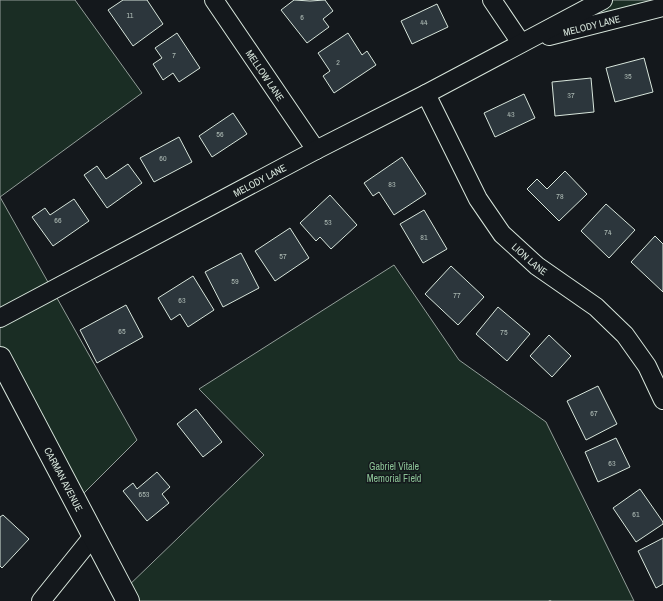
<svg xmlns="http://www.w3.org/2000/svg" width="663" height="601" font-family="'Archivo Narrow',sans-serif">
	<rect width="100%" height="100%" fill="#14181c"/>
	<path fill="#1a2d24" stroke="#939e99" d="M0 0H75L142 93 0 197Z
		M608 0H663L537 37Z
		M0 197 137 440 78 499 0 352Z
		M394 265 459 360 546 422 634 601H131L124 590 264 455 199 389Z"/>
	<path fill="#2c363c" stroke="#d8e6dc" d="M123 0H147L163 24 133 46 108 10Z
		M294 0 310 1 325 0 333 11 323 19 329 27 307 43 281 10Z
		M437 4 448 27 412 44 401 21Z
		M177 33 200 68 179 82 173 73 163 80 153 64 162 58 155 48Z
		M348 33 362 55 367 51 376 65 334 93 323 76 330 71 318 53Z
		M644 58 653 92 615 102 606 68Z
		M591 78 594 112 555 116 552 82Z
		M524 94 535 118 495 137 484 113Z
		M233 113 247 134 212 157 199 136Z
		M179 137 192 162 154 182 140 158Z
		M402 157 426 194 394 215 379 192 373 196 364 183Z
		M128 164 142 183 107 208 84 175 97 166 106 179Z
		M565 171 587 194 559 221 527 189 537 179 547 189Z
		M330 195 357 225 331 249 320 237 316 241 300 223Z
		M74 199 89 221 53 246 32 217 45 208 50 215Z
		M606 204 635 230 609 258 581 231Z
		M424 210 447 249 423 263 400 224Z
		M290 228 309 258 275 281 255 251Z
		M655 236 663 244V292L631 262Z
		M241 253 259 288 223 307 205 272Z
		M451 266 484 297 458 325 425 294Z
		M193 276 214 310 188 327 180 314 171 320 158 298Z
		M126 305 143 337 97 363 80 330Z
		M498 307 530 334 507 361 476 334Z
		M549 335 571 356 552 377 530 356Z
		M598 386 617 424 586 440 567 401Z
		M196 409 222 442 203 457 177 424Z
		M616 438 630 467 598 482 585 452Z
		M157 472 170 487 162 494 169 503 147 521 123 491 133 483 137 489Z
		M640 489 663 522V524L636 542 613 508Z
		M3 515 29 539 2 568 0 566V517Z
		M663 538V584L656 588 638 551Z"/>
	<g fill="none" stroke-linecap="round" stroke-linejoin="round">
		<defs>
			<g id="minor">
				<path id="s1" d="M214 0 316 150"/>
				<path d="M492 0 521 43"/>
				<path id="s2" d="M549 36 663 7"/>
				<path id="s3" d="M426 94 478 199 502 234 537 266 596 307 625 335 647 366 663 400"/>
				<path id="s4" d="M0 318 316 150 426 94 603 0"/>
				<path d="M41 601 94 535"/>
			</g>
			<g id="secondary">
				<path id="s5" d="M0 358 128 601"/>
			</g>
		</defs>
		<use href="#minor" stroke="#d8e6dc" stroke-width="20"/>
		<use href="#secondary" stroke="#d8e6dc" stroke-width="24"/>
		<path stroke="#9da8a2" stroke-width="2.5" stroke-dasharray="3 2" stroke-linecap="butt" d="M550 600V601"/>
		<use href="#minor" stroke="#14181c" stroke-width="18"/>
		<use href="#secondary" stroke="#14181c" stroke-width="22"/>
	</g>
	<g text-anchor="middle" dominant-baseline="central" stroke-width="3" stroke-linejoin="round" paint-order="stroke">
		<g font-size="8" fill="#adbab4">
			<text x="130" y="15">11</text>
			<text x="302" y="17">6</text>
			<text x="424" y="22">44</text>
			<text x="174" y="55">7</text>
			<text x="338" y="62">2</text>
			<text x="628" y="76">35</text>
			<text x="571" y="95">37</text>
			<text x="511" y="114">43</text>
			<text x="220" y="134">56</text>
			<text x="163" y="158">60</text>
			<text x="392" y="184">83</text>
			<text x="560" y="196">78</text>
			<text x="58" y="220">66</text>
			<text x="328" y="222">53</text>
			<text x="608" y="232">74</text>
			<text x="424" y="237">81</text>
			<text x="283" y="256">57</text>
			<text x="235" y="281">59</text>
			<text x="457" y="295">77</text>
			<text x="182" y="300">63</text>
			<text x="122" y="331">65</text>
			<text x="504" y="332">75</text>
			<text x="594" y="413">67</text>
			<text x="612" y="463">63</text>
			<text x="144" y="494">653</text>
			<text x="636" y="514">61</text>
		</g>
		<g font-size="10" fill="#d8e6dc" stroke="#14181c">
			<text stroke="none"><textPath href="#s2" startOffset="44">MELODY LANE</textPath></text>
			<text stroke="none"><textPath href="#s1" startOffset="91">MELLOW LANE</textPath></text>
			<text stroke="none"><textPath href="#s4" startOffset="294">MELODY LANE</textPath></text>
			<text stroke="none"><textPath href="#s3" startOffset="197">LION LANE</textPath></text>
			<text stroke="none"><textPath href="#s5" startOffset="137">CARMAN AVENUE</textPath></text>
		</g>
		<g font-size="10" fill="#8ac095" stroke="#14181c">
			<text x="394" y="466">Gabriel Vitale<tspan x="394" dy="12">Memorial Field</tspan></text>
		</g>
	</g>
</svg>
